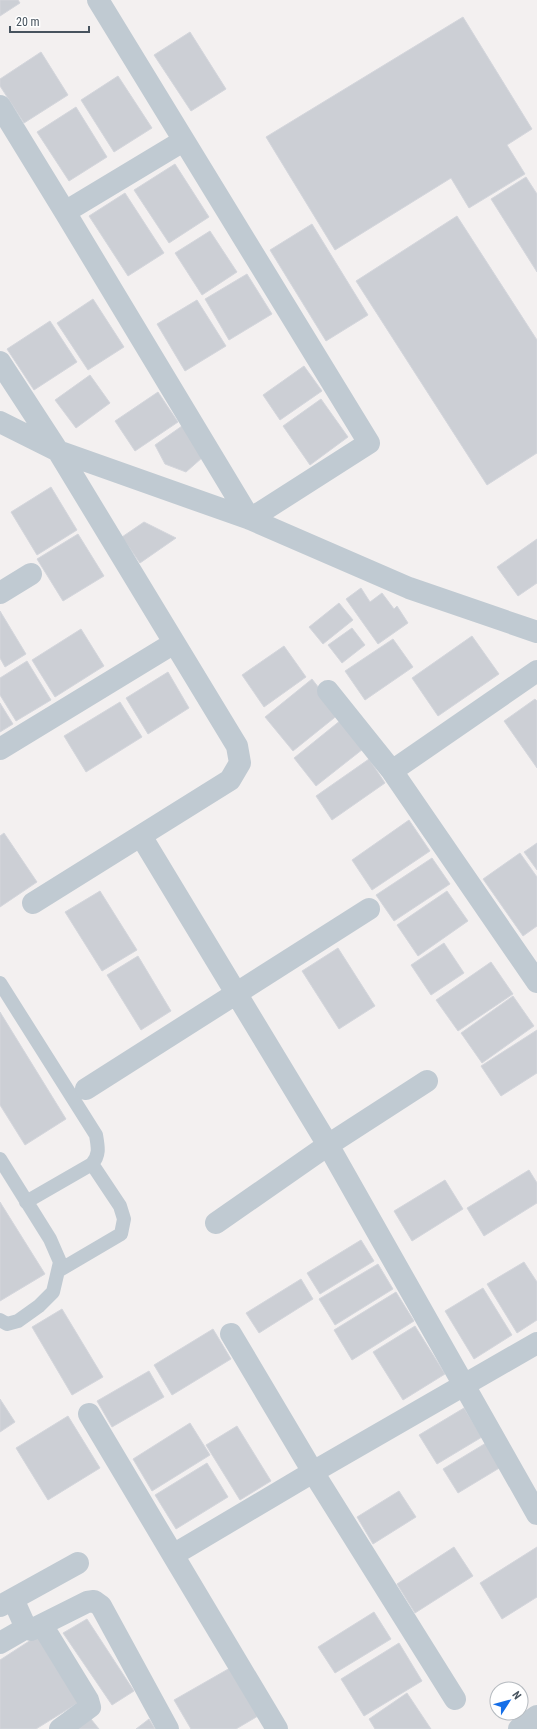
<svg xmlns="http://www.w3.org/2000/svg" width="537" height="1729" font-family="'Roboto Condensed',sans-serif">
	<rect width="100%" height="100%" fill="#f3f0f0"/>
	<path fill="#cccfd5" stroke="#d4d6dc" d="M0 0H18L20 3 0 16Z
		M463 17 532 129 507 145 525 174 469 208 451 178 335 250 266 137Z
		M190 32 226 89 191 111 154 55Z
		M41 52 68 95 24 123 0 86V79Z
		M118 76 152 128 114 152 81 100Z
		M76 107 107 157 69 181 37 132Z
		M175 164 209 217 169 243 134 190Z
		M526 177 537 194V272L491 199Z
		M125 193 164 253 128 276 89 216Z
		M457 216 537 340V453L487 485 356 281Z
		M312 224 368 315 326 341 270 250Z
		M210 231 237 272 202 295 175 253Z
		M247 274 272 314 229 340 205 299Z
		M93 299 124 347 88 370 57 323Z
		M197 300 226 346 185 371 157 324Z
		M50 321 77 362 34 390 7 349Z
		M304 366 322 391 280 420 263 395Z
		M90 375 110 403 76 428 55 400Z
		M158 392 178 422 135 451 115 421Z
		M321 399 348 437 310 465 283 426Z
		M182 426 203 457 186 472 165 464 155 445Z
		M51 487 77 530 37 555 11 512Z
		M144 522 176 538 140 563 122 537Z
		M78 534 104 576 63 601 37 559Z
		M537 539V583L518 596 497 567Z
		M361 588 370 602 382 593 394 609 397 606 408 623 378 644 346 599Z
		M339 603 353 620 323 644 309 627Z
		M0 611 26 654 5 667 0 658Z
		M352 628 365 645 342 663 328 645Z
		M81 629 104 666 55 697 32 660Z
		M472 636 499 674 438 716 412 678Z
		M393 639 413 667 365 700 345 671Z
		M284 646 306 677 264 707 242 675Z
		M27 661 51 700 16 721 0 695V678Z
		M168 672 189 708 148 734 126 698Z
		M312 679 339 714 293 751 265 717Z
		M535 699 537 701V768L504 721Z
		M120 702 142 737 86 772 64 736Z
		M0 703 13 724 0 732Z
		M341 720 363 749 316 786 294 758Z
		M369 759 385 783 332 820 316 796Z
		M409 820 430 851 372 890 352 860Z
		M4 833 37 882 0 907V836Z
		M537 843V870L524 852Z
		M520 853 537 877V926L523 936 483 879Z
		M432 858 450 884 394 921 376 895Z
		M100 891 137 950 102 971 65 912Z
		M447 891 468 921 418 956 397 925Z
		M444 943 464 973 431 995 411 965Z
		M338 948 375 1006 339 1029 302 971Z
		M138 956 171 1011 141 1030 107 975Z
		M491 962 513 994 458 1031 436 1000Z
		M513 996 534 1026 482 1063 461 1033Z
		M0 1012 66 1119 25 1145 0 1105Z
		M537 1030V1073L501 1096 481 1066Z
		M529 1170 537 1183V1203L484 1236 467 1208Z
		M445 1180 463 1209 412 1241 394 1211Z
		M0 1202 45 1274 0 1301Z
		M361 1240 374 1261 320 1294 307 1273Z
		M524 1262 537 1282V1320L517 1333 487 1284Z
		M378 1264 393 1289 335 1325 319 1299Z
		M301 1279 313 1299 259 1333 246 1313Z
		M483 1288 512 1335 474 1359 445 1311Z
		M396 1292 414 1321 352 1360 334 1330Z
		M62 1309 103 1377 72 1395 32 1327Z
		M415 1326 445 1374 403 1400 373 1352Z
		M213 1329 231 1359 172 1395 154 1365Z
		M149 1371 164 1397 112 1427 97 1401Z
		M0 1399 15 1422 0 1432Z
		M464 1408 482 1437 437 1464 419 1435Z
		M68 1416 100 1468 48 1500 16 1448Z
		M190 1423 210 1455 152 1491 133 1459Z
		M237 1426 271 1481 240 1500 206 1445Z
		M486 1443 501 1467 458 1493 443 1469Z
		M207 1463 228 1497 176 1529 155 1495Z
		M399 1491 416 1517 373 1544 357 1517Z
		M454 1547 473 1576 415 1613 397 1584Z
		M537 1547V1597L502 1619 480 1583Z
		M374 1612 391 1639 335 1673 318 1647Z
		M87 1619 134 1691 112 1705 63 1633Z
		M37 1636 81 1701 36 1729H0V1660Z
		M399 1643 422 1681 364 1716 341 1679Z
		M230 1668 258 1716 236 1729H191L174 1700Z
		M407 1693 431 1729H375L369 1719Z
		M91 1719 99 1729H76Z
		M149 1719 155 1729H136Z"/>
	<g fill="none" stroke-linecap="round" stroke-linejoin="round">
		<path stroke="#c0cad2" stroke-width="14" d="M0 983 96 1135C98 1147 100 1155 92 1164L26 1202
			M0 1159 50 1239 60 1262 53 1292 39 1306 18 1321 7 1324 0 1320
			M58 1271 121 1234 124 1219 120 1206 92 1164"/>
		<path stroke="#c0cad2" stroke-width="22" d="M0 106 65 212 250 519 369 443 98 0
			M65 212 183 141
			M0 362 58 451 237 746 240 763 230 780 33 903
			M0 422 58 451 250 519 409 588 537 632
			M0 593 31 574
			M328 691 392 771 537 982
			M0 749 174 643
			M392 771 537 671
			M141 836 328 1145 537 1514
			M86 1089 369 909
			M216 1223 328 1145 427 1081
			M231 1334 313 1472 455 1699
			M89 1414 173 1555 313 1472 537 1343
			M173 1555 277 1729
			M13 1599 26 1628 31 1630 87 1602 94 1601 101 1606 168 1729
			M0 1606 78 1563
			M42 1625 88 1700 90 1707 60 1729
			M0 1643 26 1628
			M519 1729 537 1716"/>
	</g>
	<g transform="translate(509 1701) rotate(54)"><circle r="19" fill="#ffffff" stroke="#b5babf"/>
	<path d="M0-3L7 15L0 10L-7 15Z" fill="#146ee8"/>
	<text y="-6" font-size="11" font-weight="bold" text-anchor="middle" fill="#47535e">N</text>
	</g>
	<path d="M10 26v6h79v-6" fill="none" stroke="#47535e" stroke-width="2"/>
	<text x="16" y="26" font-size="12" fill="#47535e" stroke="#ffffff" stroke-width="3" paint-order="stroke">20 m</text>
</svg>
